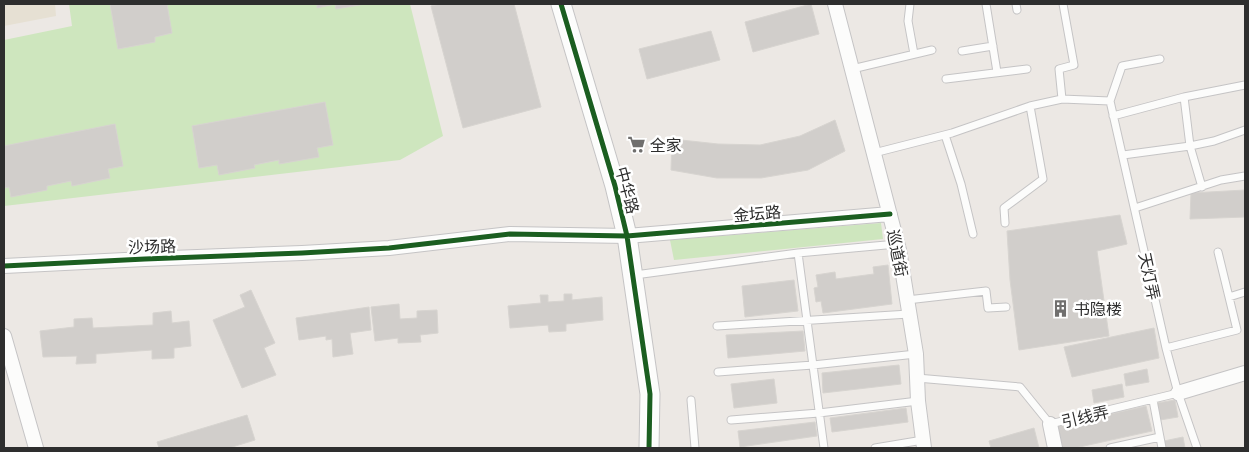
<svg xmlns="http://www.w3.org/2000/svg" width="1249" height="452" font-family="'Exo 2','Noto Sans SC',sans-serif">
	<rect width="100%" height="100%" fill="#ece8e4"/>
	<path fill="#e6e0d3" d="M4 4H55L56 16 4 26Z"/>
	<path fill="#cee6be" d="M69 4H410L443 136 400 160 4 206V40L72 26Z
		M881 223 883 239 674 260 670 240Z"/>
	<path fill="#d1cecb" stroke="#d7d4d0" d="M110 4H167L172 33 155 37V42L118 49Z
		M317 4H365L336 9 335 4 317 8Z
		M440 4H514L541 107 463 128 431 6Z
		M811 4 819 34 753 52 745 22Z
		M711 31 720 60 647 79 639 49Z
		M325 102 333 145 317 148 319 157 279 164V160L254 165 255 168 219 175 217 165 199 168 192 126Z
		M835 120 845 151 808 170 761 178H717L671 170 672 139 718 144 760 145 800 136Z
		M115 124 123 166 108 169 110 178 72 186 71 181 47 186V190L11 197 9 187 4 188V146Z
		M1245 190V217L1190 219 1191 193Z
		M1120 215 1127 244 1097 251 1109 336 1019 350 1010 280 1007 231Z
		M888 265 892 304 823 313 821 301 816 302 814 288 818 287 816 275 835 272 836 279 874 274 873 267Z
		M794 280 798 311 745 317 742 286Z
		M251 290 275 343 264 348 276 375 242 388 213 320 245 307 240 295Z
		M564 294H572V300L602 297 603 320 566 324V331L549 332 548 325 510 328 508 306 541 303 540 295H548V302L564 301Z
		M399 304 400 319 417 318V311L437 310 438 333 420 335 421 342 398 343V338L375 341 371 307Z
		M369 307 371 330 350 333 353 354 333 357 332 339 326 340V336L299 340 296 318Z
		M171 311 172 323 189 321 191 346 174 348V358L152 359V350L96 354V363L76 364 77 356 43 357 40 331 74 327V319L92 318 93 328 153 325V313Z
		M1154 328 1159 358 1072 377 1064 347Z
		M803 331 805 351 728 358 726 335Z
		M899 365 901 384 823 393 822 373Z
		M1147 369 1149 382 1126 386 1124 374Z
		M774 379 777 403 734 408 731 384Z
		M1122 384 1124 397 1094 403 1092 390Z
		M1175 400 1178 417 1160 420 1157 403Z
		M1146 406 1152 431 1075 448H1062L1058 426Z
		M906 408 908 422 832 432 830 418Z
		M247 415 255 440 229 448H159L157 442Z
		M815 422 817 436 740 447 738 431Z
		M1034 428 1039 448H991L989 441Z
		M1183 437 1185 448H1165L1164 441Z"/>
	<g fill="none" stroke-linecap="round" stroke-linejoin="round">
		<defs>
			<path id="lane" d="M910 4 908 21 914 54
				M986 4 997 72
				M1016 4 1017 10
				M962 51 993 46
				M1160 59 1122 66 1110 101 1166 348 1178 393 1197 448
				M852 69 932 50
				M946 79 1027 69
				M1184 97 1190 146 1202 187
				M1062 99 1059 69 1074 65 1063 4
				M1113 116 1184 97 1245 85
				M945 135 961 184 973 234
				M874 153 952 133 1030 106 1062 99 1110 101
				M1123 155 1190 146 1214 141 1245 130
				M1135 208 1221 180 1245 176
				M1005 223 1004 208 1043 179 1030 106
				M798 253 824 448
				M635 275 798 253 897 244
				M1229 297 1245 292
				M907 300 986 291 988 308 1006 307
				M717 326 909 314
				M1166 348 1237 330 1218 252
				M718 372 813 365 916 354
				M917 378 1020 387 1050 424 1178 393
				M691 400 695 448
				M1153 400 1162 448
				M731 420 819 413 918 401
				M875 448 923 440
				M1110 448 1160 437"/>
			<path id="street" d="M835 4 899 250 916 354 918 401 924 448
				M4 266 145 259 302 253 389 248 510 234 627 236 890 214
				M4 336 36 448
				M1178 393 1245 373
				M1050 424 1055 448"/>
			<path id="secondary" d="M561 4 615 186 627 236 650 394 649 448"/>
		</defs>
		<use href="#lane" stroke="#c5c4c5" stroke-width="9"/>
		<use href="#street" stroke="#c5c4c5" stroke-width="16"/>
		<use href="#secondary" stroke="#c5c4c5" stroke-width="21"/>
		<use href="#lane" stroke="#fcfcfb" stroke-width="7"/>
		<use href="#street" stroke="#fcfcfb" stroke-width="14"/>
		<use href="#secondary" stroke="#fcfcfb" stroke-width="19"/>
		<defs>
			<path id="cycleway" d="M561 4 615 186 627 236 650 394 649 448
				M4 266 145 259 302 253 389 248 510 234 627 236 890 214"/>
		</defs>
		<use href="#cycleway" stroke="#fff" stroke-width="8"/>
		<use href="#cycleway" stroke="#1b5e20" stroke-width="5"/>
	</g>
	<defs>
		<symbol id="supermarket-bare" viewBox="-9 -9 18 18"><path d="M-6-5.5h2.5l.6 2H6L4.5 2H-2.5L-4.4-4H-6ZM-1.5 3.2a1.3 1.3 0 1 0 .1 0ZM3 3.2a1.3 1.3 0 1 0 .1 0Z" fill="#706f6e" stroke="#fff" stroke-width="2.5" paint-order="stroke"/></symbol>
		<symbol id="building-bare" viewBox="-9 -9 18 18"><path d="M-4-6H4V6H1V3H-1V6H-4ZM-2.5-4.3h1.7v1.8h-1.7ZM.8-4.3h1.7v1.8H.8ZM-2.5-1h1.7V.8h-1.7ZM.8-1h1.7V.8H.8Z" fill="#706f6e" stroke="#fff" stroke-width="2.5" paint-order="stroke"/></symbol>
	</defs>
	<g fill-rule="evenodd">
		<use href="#supermarket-bare" x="624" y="132" width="25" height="25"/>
		<use href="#building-bare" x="1048" y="296" width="25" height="25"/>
	</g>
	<g text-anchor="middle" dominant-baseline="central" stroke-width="5" stroke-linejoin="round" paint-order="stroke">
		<g font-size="16" fill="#2e2e2e" stroke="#fff" text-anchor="start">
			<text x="650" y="144">全家</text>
			<text x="1074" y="308">书隐楼</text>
		</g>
		<g font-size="16" fill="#2e2e2e" stroke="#fff">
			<text transform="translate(628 190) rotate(75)">中华路</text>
			<text transform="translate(757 213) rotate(-5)">金坛路</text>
			<text transform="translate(152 246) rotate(-2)">沙场路</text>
			<text transform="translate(898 253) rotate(79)">巡道街</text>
			<text transform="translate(1150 276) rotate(78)">天灯弄</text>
			<text transform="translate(1085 416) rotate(-13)">引线弄</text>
		</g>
	</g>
	<rect width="1249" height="452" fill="none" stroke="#2e2e2e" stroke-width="10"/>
</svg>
